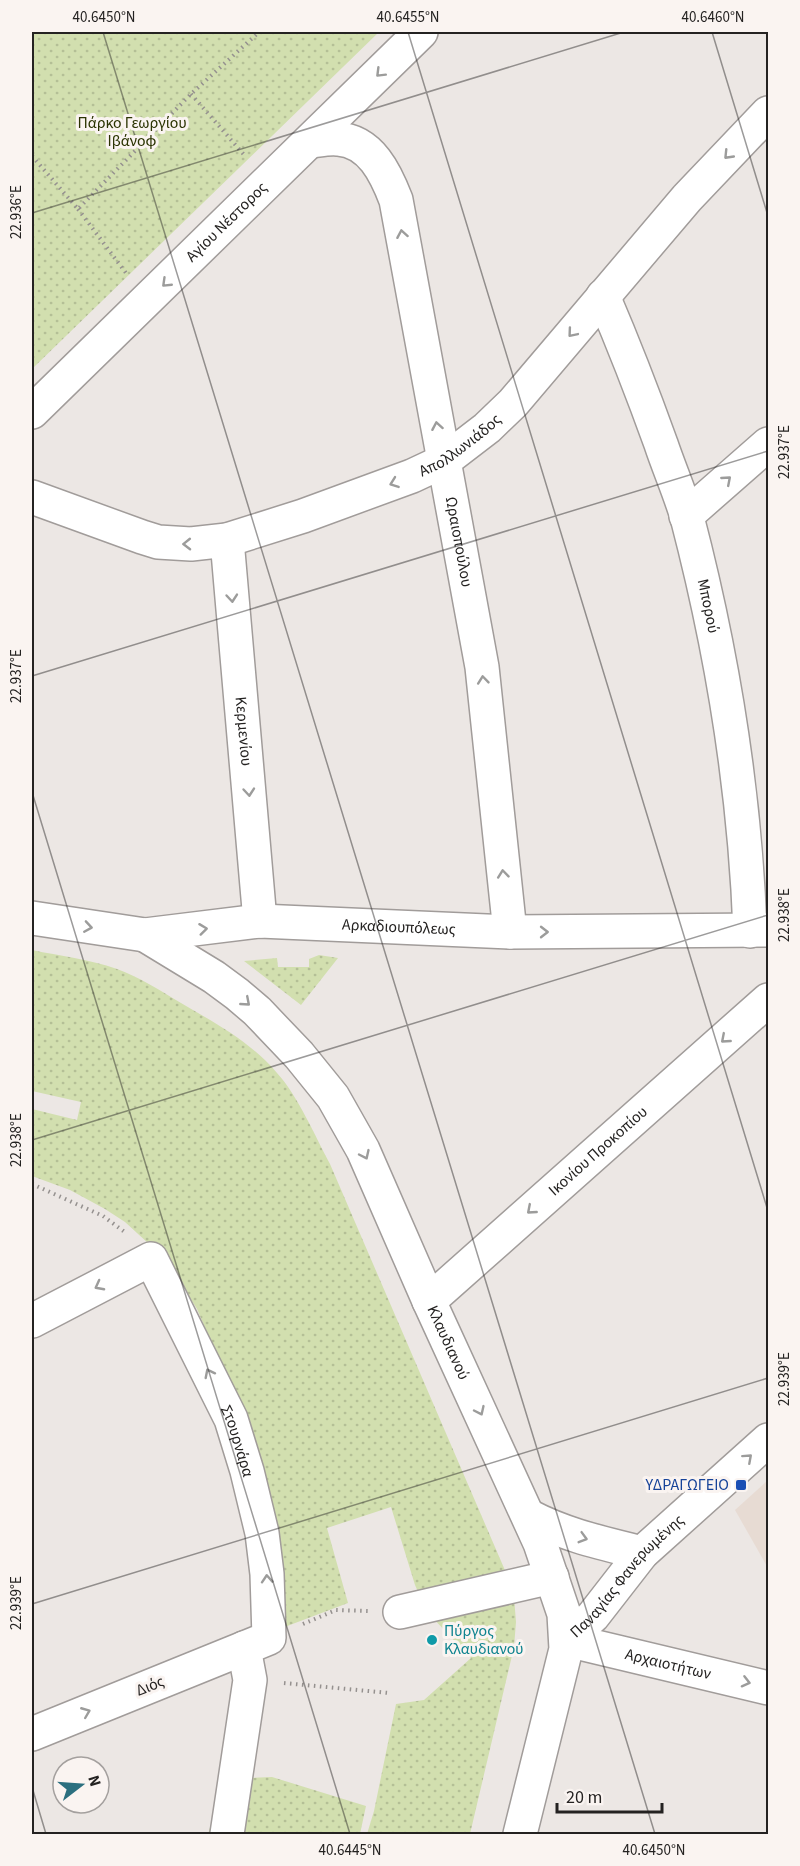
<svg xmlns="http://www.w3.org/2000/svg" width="800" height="1866" font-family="'Source Sans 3',sans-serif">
	<defs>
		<pattern id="park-dots" width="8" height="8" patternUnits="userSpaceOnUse" patternTransform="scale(1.5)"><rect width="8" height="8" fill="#d2dfaf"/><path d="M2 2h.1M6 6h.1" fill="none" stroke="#b4bf96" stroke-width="1.8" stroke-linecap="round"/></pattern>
	</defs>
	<rect width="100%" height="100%" fill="#ece7e4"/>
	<path fill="#e7dbd3" d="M768 1480V1568L735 1510Z"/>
	<path fill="url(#park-dots)" d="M32 32H379L32 369Z
		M32 950C60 956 89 959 117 969 139 977 161 991 181 1003 215 1023 251 1042 277 1073 298 1096 315 1136 330 1164L504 1568 514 1597 516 1622 514 1647 470 1834H367L374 1811 396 1704 424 1700 471 1658 427 1612 415 1585 391 1507 327 1528 348 1603 282 1628 250 1432 197 1309 180 1282 149 1244 125 1222 105 1209 70 1190 32 1176V1109L77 1120 81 1102 32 1091Z
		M319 955 338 958 301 1005 244 961 277 958 278 967H309V959Z
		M272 1777 366 1806 360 1834H208L225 1779Z"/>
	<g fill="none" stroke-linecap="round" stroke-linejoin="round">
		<defs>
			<g id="street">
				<path id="s1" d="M310 141C320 140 329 138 338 139 371 141 386 174 396 200L482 667 510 932"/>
				<path id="s2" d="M603 296C624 345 643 394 661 444 669 468 680 493 687 517 722 651 745 792 750 931"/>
				<path id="s3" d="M32 497 142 537 158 542 191 544 227 540 303 516 412 476 444 461 487 428 513 403 687 198 768 113"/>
				<path d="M686 516 768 444"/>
				<path id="s4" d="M227 540 260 921"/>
				<path id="s5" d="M429 1301 768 1000"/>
				<path id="s6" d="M32 1321 151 1259 231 1419 247 1471 262 1533 267 1574 269 1638 32 1734"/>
				<path d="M400 1612 552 1577"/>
				<path id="s7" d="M567 1640 768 1688"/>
				<path d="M227 1834 250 1680 244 1648"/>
			</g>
			<g id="secondary">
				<path id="s8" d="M32 412 421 32"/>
				<path id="s9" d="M32 918 145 935 260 921 510 932 768 930"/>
				<path id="s10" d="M145 935 214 977 237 994 257 1011 299 1055 333 1097 363 1150 429 1301 540 1543 564 1614 566 1649 520 1834"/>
				<path d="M529 1516C565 1535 602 1543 642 1553"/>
				<path id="s11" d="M567 1640 593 1616 642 1553 768 1440"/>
			</g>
		</defs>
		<use href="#street" stroke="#a19c9a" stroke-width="36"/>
		<use href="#secondary" stroke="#a19c9a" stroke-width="36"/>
		<path stroke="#95918f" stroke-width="4" stroke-dasharray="1.5 4.5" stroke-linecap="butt" d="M191 94 246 157
			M32 156 78 209 191 94 259 32
			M78 209 126 273
			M32 1184 103 1216 126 1233
			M303 1624 336 1610 368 1611
			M284 1683 389 1693"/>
		<use href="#street" stroke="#fff" stroke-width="33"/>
		<use href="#secondary" stroke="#fff" stroke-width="33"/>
	</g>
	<defs><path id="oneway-chevron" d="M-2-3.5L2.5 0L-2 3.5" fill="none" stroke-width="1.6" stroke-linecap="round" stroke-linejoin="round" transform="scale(1.5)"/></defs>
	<g stroke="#9c9c9b">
		<use href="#oneway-chevron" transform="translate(380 73) rotate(135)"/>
		<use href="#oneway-chevron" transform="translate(728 155) rotate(134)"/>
		<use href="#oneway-chevron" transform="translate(402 234) rotate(-100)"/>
		<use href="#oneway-chevron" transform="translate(166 283) rotate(136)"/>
		<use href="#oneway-chevron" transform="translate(572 333) rotate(130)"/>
		<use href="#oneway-chevron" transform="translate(437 426) rotate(-100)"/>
		<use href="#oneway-chevron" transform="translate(727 480) rotate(-41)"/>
		<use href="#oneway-chevron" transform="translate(394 483) rotate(160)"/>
		<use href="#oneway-chevron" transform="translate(187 544) rotate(179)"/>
		<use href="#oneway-chevron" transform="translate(232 598) rotate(85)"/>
		<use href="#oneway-chevron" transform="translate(483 680) rotate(-96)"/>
		<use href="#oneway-chevron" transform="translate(249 792) rotate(85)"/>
		<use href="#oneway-chevron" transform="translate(503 874) rotate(-96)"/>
		<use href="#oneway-chevron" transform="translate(88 927) rotate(9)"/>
		<use href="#oneway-chevron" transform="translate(203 929) rotate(-7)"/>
		<use href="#oneway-chevron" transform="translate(544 932)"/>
		<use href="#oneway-chevron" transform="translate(246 1002) rotate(41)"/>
		<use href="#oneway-chevron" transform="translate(725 1039) rotate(139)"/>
		<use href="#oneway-chevron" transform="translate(365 1155) rotate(65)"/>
		<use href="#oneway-chevron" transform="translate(531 1210) rotate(139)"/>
		<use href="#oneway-chevron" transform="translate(99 1286) rotate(152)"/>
		<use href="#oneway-chevron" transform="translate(209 1373) rotate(-117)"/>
		<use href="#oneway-chevron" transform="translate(480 1411) rotate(65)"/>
		<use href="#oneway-chevron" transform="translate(748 1458) rotate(-42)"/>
		<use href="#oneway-chevron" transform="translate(583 1538) rotate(16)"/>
		<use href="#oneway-chevron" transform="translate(267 1579) rotate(-94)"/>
		<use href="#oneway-chevron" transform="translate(746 1682) rotate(14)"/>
		<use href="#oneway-chevron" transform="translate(86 1712) rotate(-22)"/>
	</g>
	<path fill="none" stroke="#242221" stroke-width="1.5" stroke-opacity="0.45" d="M103 32 655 1834M408 32 768 1211M712 32 768 216M32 213 624 32M32 676 768 451M32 792 350 1834M32 1140 768 915M32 1604 768 1378M32 1787 46 1834"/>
	<rect fill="#1a4fb4" stroke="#faf4f1" stroke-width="2" x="735" y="1479" width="12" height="12" rx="3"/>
	<circle fill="#0f9aa8" stroke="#faf4f1" stroke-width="2" cx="432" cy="1640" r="6"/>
	<g text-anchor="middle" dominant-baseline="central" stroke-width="6" stroke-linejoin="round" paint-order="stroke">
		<g font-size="16" fill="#2b3402" stroke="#faf4f1">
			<text x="132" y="123">Πάρκο Γεωργίου<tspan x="132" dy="18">Ιβάνοφ</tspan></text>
		</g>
		<g font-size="16" fill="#242221" stroke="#faf4f1">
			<text stroke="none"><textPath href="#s8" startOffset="272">Αγίου Νέστορος</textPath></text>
			<text stroke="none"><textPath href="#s3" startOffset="456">Απολλωνιάδος</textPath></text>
			<text stroke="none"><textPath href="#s1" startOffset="465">Ωραιοπούλου</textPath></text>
			<text stroke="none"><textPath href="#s2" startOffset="328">Μπορού</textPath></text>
			<text stroke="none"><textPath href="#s4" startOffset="192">Κερμενίου</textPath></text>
			<text stroke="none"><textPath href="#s9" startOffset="369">Αρκαδιουπόλεως</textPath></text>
			<text stroke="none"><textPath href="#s5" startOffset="226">Ικονίου Προκοπίου</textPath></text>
			<text stroke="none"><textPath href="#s10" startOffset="522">Κλαυδιανού</textPath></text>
			<text stroke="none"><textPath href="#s6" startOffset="336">Στουρνάρα</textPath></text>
			<text stroke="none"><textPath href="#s11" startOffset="88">Παναγίας Φανερωμένης</textPath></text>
			<text stroke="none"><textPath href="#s7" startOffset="104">Αρχαιοτήτων</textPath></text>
			<text transform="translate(150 1686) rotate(-22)">Διός</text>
		</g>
		<g font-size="16" fill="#164399" stroke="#faf4f1" text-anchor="end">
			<text x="729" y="1485">ΥΔΡΑΓΩΓΕΙΟ</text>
		</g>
		<g font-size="16" fill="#0d838f" stroke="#faf4f1" text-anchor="start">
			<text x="444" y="1631">Πύργος<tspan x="444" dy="18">Κλαυδιανού</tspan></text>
		</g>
	</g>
	<rect width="800" height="1866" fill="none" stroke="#faf4f1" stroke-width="66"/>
	<g transform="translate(81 1785) rotate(73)"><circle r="28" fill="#faf4f1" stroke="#a4a09e" stroke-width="1.5"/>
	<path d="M0-4.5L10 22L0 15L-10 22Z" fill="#2b6f7f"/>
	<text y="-9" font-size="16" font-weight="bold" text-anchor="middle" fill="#242221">N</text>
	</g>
	<path d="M557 1803v9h105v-9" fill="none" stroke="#242221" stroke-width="3"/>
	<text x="566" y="1803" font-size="18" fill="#242221" stroke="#faf4f1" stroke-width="4.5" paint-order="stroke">20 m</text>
	<rect x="33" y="33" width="734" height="1800" fill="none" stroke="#242221" stroke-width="2"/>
	<g font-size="15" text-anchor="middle" fill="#242221">
		<text x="104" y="22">40.6450°N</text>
		<text x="408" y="22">40.6455°N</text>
		<text x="713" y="22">40.6460°N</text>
		<text transform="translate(16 212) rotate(-90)" y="5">22.936°E</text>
		<text transform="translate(784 452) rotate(-90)" y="5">22.937°E</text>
		<text transform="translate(16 676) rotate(-90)" y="5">22.937°E</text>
		<text transform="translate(784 915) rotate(-90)" y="5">22.938°E</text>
		<text transform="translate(16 1140) rotate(-90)" y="5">22.938°E</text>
		<text transform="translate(784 1379) rotate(-90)" y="5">22.939°E</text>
		<text transform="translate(16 1603) rotate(-90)" y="5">22.939°E</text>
		<text x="350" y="1855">40.6445°N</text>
		<text x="654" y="1855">40.6450°N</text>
	</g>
</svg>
